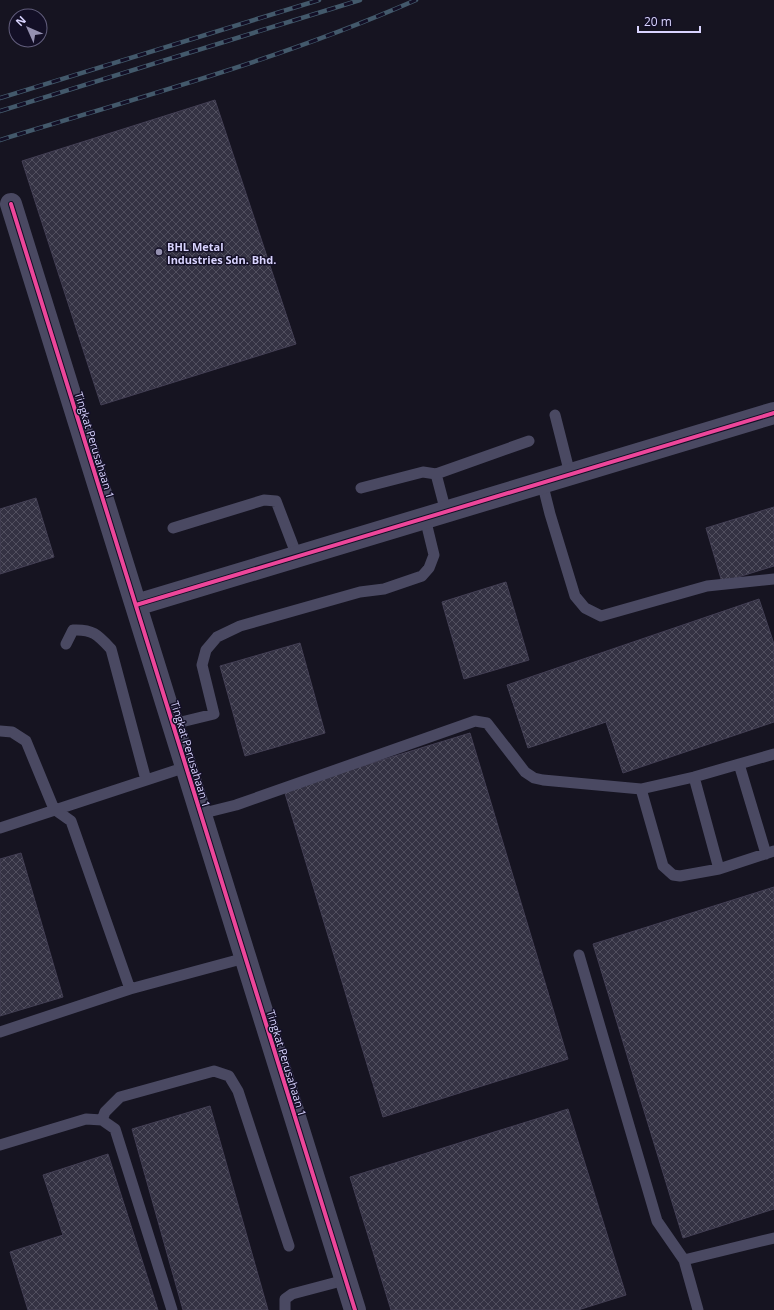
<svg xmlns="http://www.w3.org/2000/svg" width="774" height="1310" font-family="'Open Sans',sans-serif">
	<defs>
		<pattern id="building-cross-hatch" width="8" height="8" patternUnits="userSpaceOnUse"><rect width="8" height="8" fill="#343243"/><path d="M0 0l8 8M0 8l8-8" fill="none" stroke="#514f5f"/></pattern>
	</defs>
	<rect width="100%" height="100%" fill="#161421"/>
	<path fill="url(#building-cross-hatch)" stroke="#433f54" d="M215 100 296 344 101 405 22 161Z
		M36 498 54 557 0 574V509Z
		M774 507V566L722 582 706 528Z
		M506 582 529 660 464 679 442 602Z
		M759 599 774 644V722L623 773 606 722 528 748 507 685Z
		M300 643 325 733 245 756 220 666Z
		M470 733 568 1059 383 1117 284 790Z
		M21 853 63 997 0 1016V859Z
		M774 887V1209L683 1238 593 944Z
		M210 1106 268 1310H183L132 1129Z
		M568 1109 626 1295 578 1310H391L350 1177Z
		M108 1154 158 1310H28L10 1252 63 1235 43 1175Z"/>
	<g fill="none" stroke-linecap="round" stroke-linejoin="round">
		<path stroke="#4a4962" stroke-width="11" d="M555 415 570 474
			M436 474 529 441
			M542 482 550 514 575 596 585 608 601 616 707 586 774 579
			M361 488 423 472 436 474 446 512
			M173 528 264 500 276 501 297 556
			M66 644 73 630C93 629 98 635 111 649L146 780
			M173 724 214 714 202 665 206 650 217 637 240 626 360 592 384 589 422 576 429 568 434 555 425 518
			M0 731 12 732 26 741 54 809 71 821 130 989
			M739 764 766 854
			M694 777 719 869
			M641 789 663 866 673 875 680 876 719 869 774 851
			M200 814 236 805 475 721 487 723 525 772 534 778 543 780 641 789 694 777 774 754
			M0 828 186 767
			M579 955 657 1221 684 1260 774 1238
			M0 1032 130 989 245 958
			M102 1120 105 1112 120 1097 214 1071 229 1076 238 1091 289 1246
			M0 1145 86 1119 102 1120 115 1129 172 1310
			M684 1260 698 1310
			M285 1310V1299L292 1294 345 1280"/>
		<path stroke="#4a4962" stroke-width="22" d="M11 204 355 1310
			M136 605 774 413"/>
		<defs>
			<path id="rail" d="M0 98 319 0
				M0 111 360 0
				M0 140C140 97 282 59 416 0"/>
		</defs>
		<use href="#rail" stroke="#43596b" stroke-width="4.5"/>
		<use href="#rail" stroke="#130f26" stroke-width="3" stroke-dasharray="9" stroke-linecap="butt"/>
		<defs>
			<path id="cycleway" d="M11 204 355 1310
				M136 605 774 413"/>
		</defs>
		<use href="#cycleway" stroke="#130f26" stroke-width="6"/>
		<use href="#cycleway" stroke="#ed469a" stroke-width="4"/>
	</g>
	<circle fill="#9591b1" stroke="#130f26" stroke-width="1.5" cx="159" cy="252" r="4"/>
	<g text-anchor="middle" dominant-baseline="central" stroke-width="3" stroke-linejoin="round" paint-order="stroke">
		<g font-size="11" font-weight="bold" fill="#d9d4ff" stroke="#130f26" text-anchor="start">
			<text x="167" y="246">BHL Metal<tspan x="167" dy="13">Industries Sdn. Bhd.</tspan></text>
		</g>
		<g font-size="11" fill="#d9d4ff" stroke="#130f26">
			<text transform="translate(95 445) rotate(73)">Tingkat Perusahaan 1</text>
			<text transform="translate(191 754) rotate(73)">Tingkat Perusahaan 1</text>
			<text transform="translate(287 1063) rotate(73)">Tingkat Perusahaan 1</text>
		</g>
	</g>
	<g transform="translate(28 28) rotate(315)"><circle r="19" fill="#130f26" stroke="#625e7d"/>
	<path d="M0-3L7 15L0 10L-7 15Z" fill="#9591b1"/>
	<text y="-6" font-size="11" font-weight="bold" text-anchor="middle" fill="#d9d4ff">N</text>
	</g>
	<path d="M638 26v6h62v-6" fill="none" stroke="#d9d4ff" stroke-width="2"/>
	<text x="644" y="26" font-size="12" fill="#d9d4ff" stroke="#130f26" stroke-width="3" paint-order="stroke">20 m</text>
</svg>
